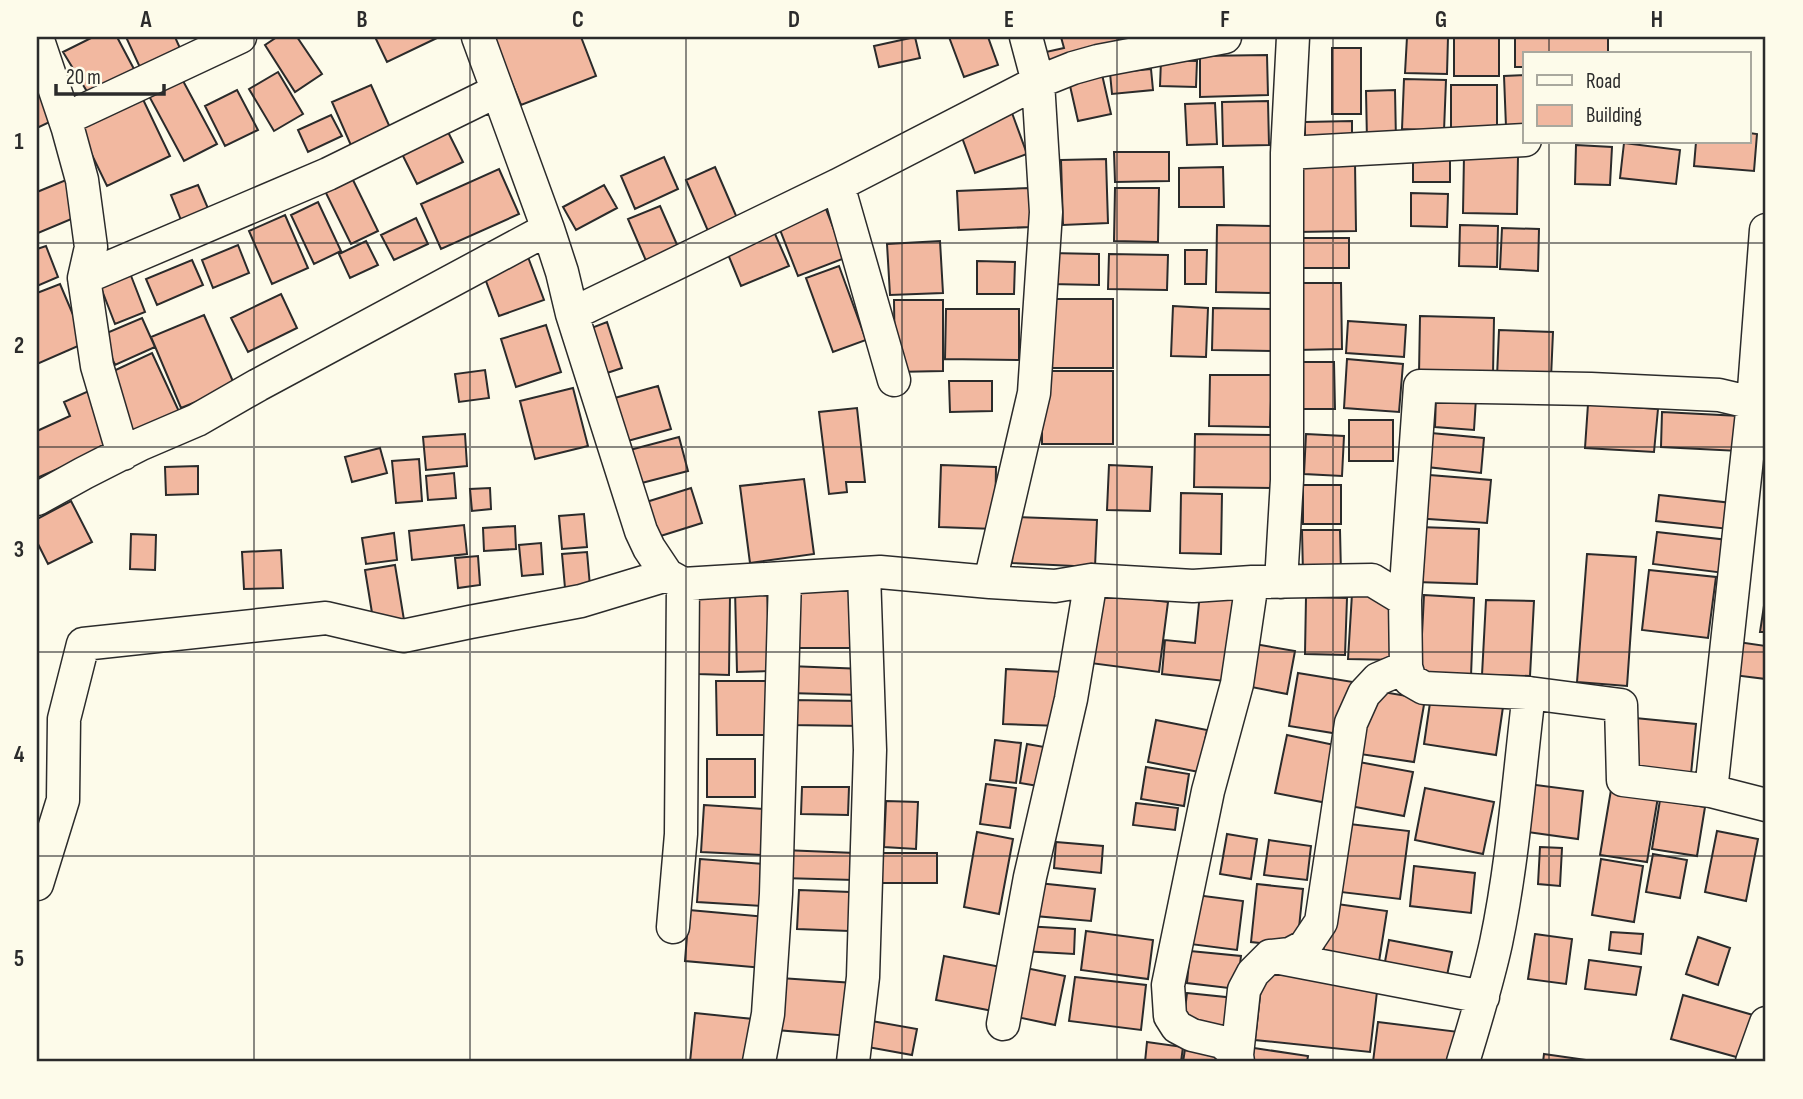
<svg xmlns="http://www.w3.org/2000/svg" width="1803" height="1099" font-family="'Sofia Sans Condensed',sans-serif">
	<rect width="100%" height="100%" fill="#fdfbea"/>
	<path fill="#f2b8a0" stroke="#2b2b2b" stroke-width="2" d="M93 37H117L135 71 91 98 63 52Z
		M126 37H175L183 55 143 74Z
		M277 37H297L322 74 295 92 265 45Z
		M375 37H439L387 62Z
		M493 37H581L596 76 521 105Z
		M915 37 920 58 879 67 874 46Z
		M949 37H988L998 65 964 77Z
		M1061 37H1118L1120 45 1042 72 1037 54 1064 48Z
		M1407 37H1448L1447 74 1405 73Z
		M1454 37H1499V76H1454Z
		M1515 37H1608V54H1525V67H1515Z
		M1332 48H1361V114H1332Z
		M1267 55 1268 95 1200 97V56Z
		M1161 60 1197 61 1196 87 1160 86Z
		M1151 69 1153 90 1112 94 1110 73Z
		M1101 70 1111 114 1078 121 1068 77Z
		M278 72 303 114 274 131 249 89Z
		M1525 75V126L1506 127 1504 76Z
		M182 79 217 144 184 161 149 96Z
		M1404 79 1446 80 1444 131 1402 129Z
		M37 80 56 119 37 128Z
		M371 85 392 132 353 150 332 102Z
		M1451 85H1497V128H1451Z
		M237 90 258 130 225 146 205 106Z
		M1395 90 1396 141H1367L1366 91Z
		M139 91 170 156 107 186 76 122Z
		M1268 101 1269 145 1223 146 1222 102Z
		M1215 103 1217 144 1187 145 1185 104Z
		M1012 113 1027 154 975 173 960 132Z
		M331 115 342 136 308 152 298 130Z
		M1352 121V147H1305V122Z
		M448 132 463 162 417 184 402 154Z
		M1749 133 1757 134 1754 171 1694 166 1696 142H1749Z
		M1624 143 1680 150 1676 184 1620 178Z
		M1576 145 1612 147 1610 185 1575 184Z
		M1413 148H1450V182H1413Z
		M1114 152H1169V181L1115 182Z
		M1464 155 1518 156 1517 214 1463 213Z
		M664 157 678 189 635 209 621 176Z
		M1106 159 1108 223 1063 225 1061 160Z
		M1355 162 1356 231 1297 232 1296 163Z
		M715 167 737 218 708 231 686 180Z
		M1223 167 1224 207H1179V168Z
		M499 169 519 214 441 249 421 204Z
		M352 178 378 231 351 244 325 191Z
		M66 180 81 215 38 233 37 192Z
		M198 185 210 213 183 225 171 195Z
		M604 185 617 208 576 230 563 207Z
		M1029 188 1031 227 959 230 957 191Z
		M1115 188H1159L1158 242 1114 241Z
		M1411 193 1448 194 1447 227 1411 226Z
		M318 202 341 251 314 264 291 215Z
		M824 204 845 258 798 276 777 222Z
		M660 206 682 256 650 270 628 219Z
		M285 215 308 268 272 284 249 231Z
		M416 218 428 244 394 260 381 235Z
		M1217 225 1273 226V293L1216 292Z
		M1460 225 1498 226 1497 267 1459 266Z
		M772 227 789 266 741 286 725 247Z
		M1502 228 1539 229 1538 271 1500 269Z
		M1303 238H1349V268H1303Z
		M366 241 378 265 350 278 339 254Z
		M940 241 943 293 890 295 887 244Z
		M238 245 249 273 213 288 202 260Z
		M46 246 58 277 37 286V249Z
		M1185 250H1207L1206 284H1185Z
		M1050 253 1099 254V285L1050 284Z
		M1109 254 1168 255 1167 290 1108 289Z
		M528 257 544 300 499 316 483 273Z
		M192 260 203 285 157 305 146 279Z
		M977 261 1015 262 1014 294H977Z
		M839 266 866 340 833 352 806 278Z
		M128 268 145 312 115 324 98 280Z
		M1296 283H1341L1342 349 1297 350Z
		M60 284 85 343 37 364V293Z
		M281 294 297 328 248 352 231 318Z
		M1047 299H1113V368H1047Z
		M894 300H943V371L895 372Z
		M1173 306 1208 308 1206 357 1171 356Z
		M1213 308 1272 309V351L1212 350Z
		M946 309H1019V360L945 359Z
		M204 315 235 386 181 408 151 337Z
		M1420 316 1494 318 1493 375 1419 374Z
		M142 318 155 347 115 365 102 335Z
		M1348 321 1406 325 1404 357 1346 353Z
		M607 322 622 368 601 375 586 330Z
		M546 325 561 372 516 387 501 339Z
		M1499 330 1553 332 1551 378 1497 377Z
		M152 353 182 418 136 439 107 374Z
		M1347 359 1403 364 1399 412 1344 408Z
		M1296 362H1334L1335 409H1296Z
		M485 370 489 398 459 402 455 374Z
		M1042 371H1113V444H1042Z
		M1210 375H1272L1270 427 1209 426Z
		M949 381H992V411L950 412Z
		M658 386 671 429 624 442 611 399Z
		M573 388 588 446 535 459 520 401Z
		M91 390 115 444 37 478V431L70 416 64 402Z
		M1436 395 1476 398 1474 430 1435 427Z
		M1588 404 1658 409 1654 452 1585 448Z
		M857 408 865 482H846L847 492 829 494 819 412Z
		M1662 412 1740 416 1739 451 1661 447Z
		M1349 420H1393V461H1349Z
		M1431 433 1484 438 1481 473 1427 467Z
		M465 434 467 466 426 470 423 437Z
		M1195 434 1274 435 1273 488 1194 487Z
		M1306 434 1344 436 1342 476 1304 474Z
		M679 437 688 471 634 485 626 451Z
		M380 448 387 473 352 482 345 457Z
		M419 459 422 501 396 503 392 461Z
		M941 465 996 467 995 529 939 527Z
		M1109 465 1152 467 1150 511 1107 510Z
		M198 466V494L166 495 165 467Z
		M454 473 456 498 428 500 426 476Z
		M1417 474 1491 480 1487 523 1414 518Z
		M804 479 814 554 750 563 740 486Z
		M1303 485H1341V524H1303Z
		M490 488 491 509 472 511 470 489Z
		M691 488 702 523 651 539 640 504Z
		M1181 493 1222 494 1221 554 1180 553Z
		M1659 495 1732 503 1729 529 1656 521Z
		M71 501 92 542 48 564 37 542V519Z
		M584 514 587 547 562 549 559 516Z
		M1014 517 1097 520 1095 567 1012 563Z
		M464 525 467 554 412 560 409 531Z
		M515 526 516 549 484 551 483 528Z
		M1418 527 1479 529 1477 584 1416 582Z
		M1302 530H1340L1341 573 1303 574Z
		M1657 532 1728 540 1724 573 1653 564Z
		M394 533 397 560 366 564 362 538Z
		M131 534 156 535 155 570 130 569Z
		M541 543 543 574 522 576 519 545Z
		M281 550 283 588 244 589 242 552Z
		M587 552 590 586 565 588 562 554Z
		M1587 554 1636 557 1627 686 1577 682Z
		M478 556 480 585 458 588 455 558Z
		M395 565 404 620 374 625 365 570Z
		M1649 570 1716 577 1708 638 1642 630Z
		M788 588H857V648H788Z
		M767 589 770 671 737 672 735 590Z
		M1099 593 1168 602 1159 672 1090 663Z
		M1200 593 1243 597 1234 682 1162 674 1165 640 1195 643Z
		M698 594 730 595 729 675 697 674Z
		M1352 594 1383 598 1398 620 1396 660 1348 659Z
		M1424 595 1474 598 1471 676 1420 674Z
		M1306 597 1347 598 1345 655 1305 654Z
		M1765 599H1766V632H1760Z
		M1486 600 1534 601 1530 676 1482 675Z
		M1738 642 1766 646V679L1733 675Z
		M1249 643 1295 651 1287 694 1241 685Z
		M789 666 864 669 862 695 788 693Z
		M1006 669 1064 672 1061 726 1003 724Z
		M1298 673 1353 682 1345 735 1289 726Z
		M716 681H767V735H717Z
		M1371 690 1425 699 1414 762 1360 754Z
		M1431 696 1503 707 1496 755 1424 744Z
		M789 700 865 701 864 726 788 725Z
		M1635 718 1696 724 1691 774 1630 769Z
		M1156 720 1207 730 1199 772 1148 762Z
		M1287 735 1339 746 1327 803 1275 793Z
		M995 740 1021 743 1016 783 990 780Z
		M1027 744 1050 748 1044 787 1020 783Z
		M707 759H755V797H707Z
		M1359 762 1413 772 1404 816 1350 806Z
		M1146 767 1189 774 1184 806 1141 799Z
		M986 784 1016 788 1010 828 980 824Z
		M1528 784 1583 791 1578 839 1521 831Z
		M802 787H849L848 815 801 814Z
		M1425 788 1494 802 1483 854 1415 840Z
		M1611 790 1658 797 1647 862 1600 855Z
		M1660 800 1705 807 1697 856 1652 849Z
		M886 801 918 802 916 849 884 847Z
		M1136 803 1178 808 1175 830 1133 825Z
		M704 805 765 809 762 855 701 852Z
		M1341 823 1409 831 1400 899 1332 891Z
		M1717 831 1758 839 1746 901 1705 892Z
		M977 832 1013 839 999 914 964 907Z
		M1227 834 1257 839 1251 879 1220 874Z
		M1269 840 1311 846 1307 880 1264 875Z
		M1056 842 1103 846 1101 873 1054 868Z
		M1540 847 1562 848 1560 886 1538 884Z
		M783 850 855 853 854 880 782 878Z
		M878 853H937V883H878Z
		M1653 854 1687 860 1680 898 1646 892Z
		M700 859 765 864 762 906 697 902Z
		M1601 859 1643 866 1634 922 1592 915Z
		M1414 866 1475 873 1471 913 1410 906Z
		M1038 883 1095 889 1091 921 1035 916Z
		M1257 884 1303 889 1297 947 1251 942Z
		M799 890 850 892 849 931 797 929Z
		M1196 895 1243 901 1237 950 1190 944Z
		M1330 903 1387 911 1378 968 1322 961Z
		M689 910 768 917 765 968 685 961Z
		M1024 926 1075 929 1074 954 1022 951Z
		M1086 931 1153 940 1148 979 1081 970Z
		M1611 932 1643 934 1641 954 1609 950Z
		M1535 934 1572 939 1566 984 1528 979Z
		M1698 937 1730 948 1718 985 1686 974Z
		M1389 940 1452 952 1446 980 1384 967Z
		M1190 951 1241 956 1237 989 1187 983Z
		M944 956 1006 968 998 1012 936 1000Z
		M1589 960 1641 967 1636 995 1585 989Z
		M1021 967 1065 976 1055 1025 1012 1016Z
		M1263 970 1378 983 1370 1052 1255 1040Z
		M1075 977 1146 985 1141 1030 1069 1021Z
		M780 978 854 983 850 1036 776 1030Z
		M1187 993 1235 998 1232 1032 1183 1027Z
		M1683 995 1753 1015 1740 1058 1671 1039Z
		M695 1013 753 1019 749 1062H690Z
		M866 1020 917 1029 912 1055 862 1046Z
		M1378 1022 1459 1032 1455 1062H1373Z
		M1147 1042 1183 1047 1181 1062H1145Z
		M1254 1048 1308 1056 1307 1062H1252Z
		M1185 1049 1233 1055 1232 1062H1183Z
		M1544 1054 1600 1062H1543Z"/>
	<g fill="none" stroke-linecap="round" stroke-linejoin="round">
		<defs>
			<path id="street" d="M37 37 68 129 82 180 91 247 84 278 97 366 123 454
				M478 37 548 229 562 272 572 314 641 531 649 548 667 575 683 584 880 572 990 582 1055 586 1091 580 1193 586 1252 582 1372 580 1405 600 1406 667 1410 680 1424 688 1529 693 1621 705 1623 780 1711 791 1766 805
				M65 119 240 37
				M1287 153 1525 140
				M838 185 894 380
				M84 278 328 174 497 91
				M572 314 838 185 1038 82 1073 68 1098 61 1225 37
				M37 499 84 473 141 444 197 420 258 385 548 229
				M990 582 1034 393 1046 212 1038 82 1026 37
				M1281 582 1287 480V153L1293 37
				M1405 600 1420 386 1591 389 1719 395 1753 403 1766 404
				M1711 791 1753 403 1766 230
				M37 884 63 800 64 719 83 644 326 618 403 636 470 622 581 601 667 575
				M673 927 681 834 683 584
				M1275 957 1483 997
				M1003 1024 1030 877 1071 699 1091 580
				M1237 1055 1244 990 1253 973 1270 956 1290 954 1305 946 1321 922 1351 723 1364 694 1378 679 1406 667
				M759 1062 768 1014 776 894 785 578
				M853 1062 863 977 870 750 864 573
				M1238 1062 1237 1055 1222 1042 1192 1035 1177 1027 1170 1016 1168 985 1208 791 1237 684 1252 582
				M1463 1062C1475 1023 1487 984 1496 943 1513 862 1519 776 1529 693
				M1752 1062 1766 1023"/>
		</defs>
		<use href="#street" stroke="#2b2b2b" stroke-width="35"/>
		<use href="#street" stroke="#fdfbea" stroke-width="32"/>
	</g>
	<path fill="none" stroke="#2b2b2b" stroke-width="2" stroke-opacity="0.55" d="M254 37V1062M470 37V1062M686 37V1062M902 37V1062M1117 37V1062M1333 37V1062M1549 37V54M1549 142V1062M37 243H1766M37 447H1766M37 652H1766M37 856H1766"/>
	<rect width="1803" height="1099" fill="none" stroke="#fdfbea" stroke-width="77"/>
	<rect x="1523" y="52" width="228" height="91" fill="#fdfbea" stroke="#a9a89e" stroke-width="2"/>
	<rect x="1537" y="75" width="35" height="10" fill="#fdfbea" stroke="#a9a89e" stroke-width="2"/>
	<text x="1586" y="88" font-size="21" fill="#2b2b2b">Road</text>
	<rect x="1537" y="105" width="35" height="21" fill="#f2b8a0" stroke="#a9a89e" stroke-width="2"/>
	<text x="1586" y="122" font-size="21" fill="#2b2b2b">Building</text>
	<path d="M56 84v10h108v-10" fill="none" stroke="#2b2b2b" stroke-width="3.5"/>
	<text x="66" y="84" font-size="21" fill="#2b2b2b" stroke="#fdfbea" stroke-width="5" paint-order="stroke">20 m</text>
	<rect x="38" y="38" width="1726" height="1022" fill="none" stroke="#2b2b2b" stroke-width="2.5"/>
	<g font-size="23" text-anchor="middle" font-weight="bold" fill="#2b2b2b">
		<text x="146" y="27">A</text>
		<text x="362" y="27">B</text>
		<text x="578" y="27">C</text>
		<text x="794" y="27">D</text>
		<text x="1009" y="27">E</text>
		<text x="1225" y="27">F</text>
		<text x="1441" y="27">G</text>
		<text x="1657" y="27">H</text>
		<text x="19" y="149">1</text>
		<text x="19" y="353">2</text>
		<text x="19" y="557">3</text>
		<text x="19" y="762">4</text>
		<text x="19" y="966">5</text>
	</g>
</svg>
